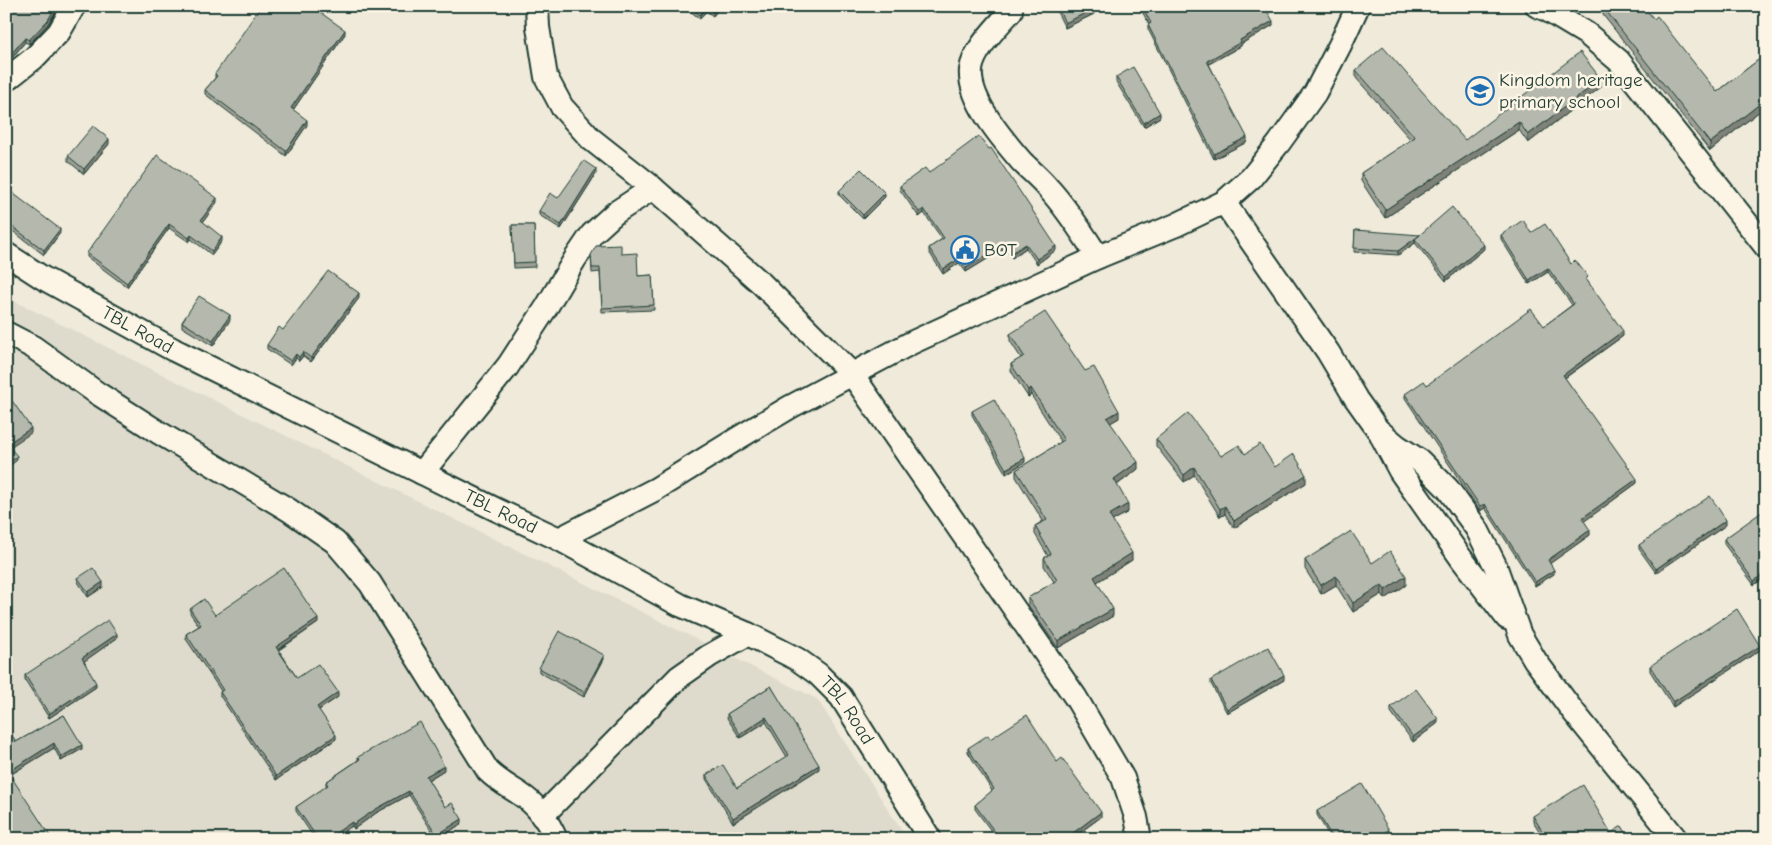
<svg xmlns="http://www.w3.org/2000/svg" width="1772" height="845" font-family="'Comic Neue',sans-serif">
	<rect width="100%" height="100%" fill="#efeada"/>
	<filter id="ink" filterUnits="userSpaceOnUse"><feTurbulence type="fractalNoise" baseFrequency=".02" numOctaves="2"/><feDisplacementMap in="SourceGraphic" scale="10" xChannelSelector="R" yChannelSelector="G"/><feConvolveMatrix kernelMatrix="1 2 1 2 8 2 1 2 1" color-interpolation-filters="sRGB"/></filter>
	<g filter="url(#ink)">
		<path fill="#dedbcc" d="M6 297 817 699 907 839H6Z"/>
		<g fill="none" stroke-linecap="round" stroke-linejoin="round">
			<defs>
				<g id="minor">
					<path d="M537 6 538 27 546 77 562 107 591 139 653 188 761 283 852 374 1076 698 1123 778 1136 817 1140 839"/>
					<path d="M1537 6 1547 10 1587 34 1619 61 1766 247"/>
					<path d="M1011 11C998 26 973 50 971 70 968 100 1004 141 1022 162 1031 171 1041 179 1049 189 1068 210 1083 234 1098 257"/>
					<path d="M6 80 34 58 59 32 74 6"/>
					<path d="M1224 202 1328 352 1356 399 1378 430 1397 446 1420 461 1448 489 1477 529 1495 565 1520 635 1535 660 1572 710 1676 839"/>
					<path id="s1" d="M6 254 43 278 174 350 495 509 559 539 680 605 748 634 797 659 818 674 841 697 930 839"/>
					<path d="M6 333 33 347 97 393 158 432 289 510 335 542 370 583 488 771C498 781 508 786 520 794 536 804 548 821 556 839"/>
					<path d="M1382 437 1400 471 1461 558 1507 618"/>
					<path d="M422 473 508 366 546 308 575 259 592 234 615 213 653 188"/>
					<path d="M559 539 656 489 740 437 790 407 911 343 1098 257 1176 225 1224 202 1251 178 1279 143 1315 93 1340 45 1358 6"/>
					<path d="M542 816 679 677 709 656 748 634"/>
				</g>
			</defs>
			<use href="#minor" stroke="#1f3d34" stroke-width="26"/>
			<use href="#minor" stroke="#fcf5e5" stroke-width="22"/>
		</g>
		<path fill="#9c9f95" stroke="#1f3d34" d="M6 6H59L48 24 29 44 25 42 11 59 6 54Z
			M684 6H721L713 16 706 11 700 19Z
			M1054 6H1093L1094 14 1065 28Z
			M1139 6H1264L1273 25 1241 44V46L1209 64 1247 142 1214 159 1148 29V25L1149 24Z
			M1603 7 1654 19 1717 92 1766 54V106L1710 151 1603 15Z
			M345 34 293 110 307 125 286 156 205 94V90L215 78V74Z
			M1356 70 1465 140 1601 87 1528 143 1519 130 1385 218 1361 181V173L1411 140 1356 78Z
			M1116 77 1160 117 1144 127 1116 82Z
			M109 144 84 174 68 161V156Z
			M989 149 1056 250 1037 264 1026 248 1012 258 1005 248 966 272 959 263 943 274 929 252V248L942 239 924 213 919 217 900 190V186L929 173Z
			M596 174 561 229 539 215V211Z
			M6 188 60 233 44 255 6 226Z
			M839 191 885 197 863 219 839 195Z
			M217 202 203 222 222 241 212 255 191 239 189 242 169 228 127 287 87 257V253Z
			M512 225H534L535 267 514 268Z
			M1355 230 1484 249 1446 281 1415 243 1398 255 1354 252Z
			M1531 233 1571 264 1588 282 1623 336 1565 378 1637 483 1584 521 1590 535 1550 563 1554 574 1535 586 1485 508 1480 511 1405 398V394L1427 385 1544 326 1572 305 1548 272 1529 284 1501 239V235Z
			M621 254 638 276 652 275 654 310 602 312 600 272 592 273 591 255Z
			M359 298 311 362 303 356 299 361 296 358 291 365 267 349V345L283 330Z
			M230 320 213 346 182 327V322Z
			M1010 334 1085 371 1119 418 1110 423 1138 469 1117 485 1128 512 1112 521 1132 560 1097 582 1113 616 1058 648 1028 605V598L1054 582 1044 566V558L1048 556 1035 534V526L1043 521 1016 477V470L1061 442 1031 395 1028 397 1011 371V364L1021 358 1010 341Z
			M972 411 1025 462 1006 474 972 415Z
			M1156 439 1221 456 1245 454 1275 467 1306 483 1234 528 1225 514 1220 517 1194 475 1184 482 1156 446Z
			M1762 513 1754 585 1724 544V539Z
			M1726 525 1656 573 1639 549V545Z
			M1305 560 1372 563 1406 585 1385 599 1382 594 1353 612 1336 585 1321 594 1305 569Z
			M78 578 103 587 88 597 78 582Z
			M190 609 215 615 318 623 279 650 297 678 338 697 319 710 336 739 276 780 220 696V692L221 691 186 639V634L199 626 190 613Z
			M117 638 84 661 96 687 49 718 25 680V675Z
			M1760 650 1673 707 1650 671V666Z
			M604 659 584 697 539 672V668Z
			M1211 680H1284L1227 713 1211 684Z
			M771 686 819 769 733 823 706 779V775L737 788 787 757 766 722 740 738 727 718V714Z
			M1391 707 1438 723 1413 742 1391 712Z
			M64 715 82 749 61 761 54 748 10 775 6 839V726L16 742Z
			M990 739 1057 762 1101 817 1071 839H997L975 809V805L992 791 968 752V748Z
			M358 757 444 770 428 780 445 807 462 823 439 839H437L409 795 376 813 354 829 352 826 333 839H315L296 811V807L326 787V782L358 760Z
			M1317 811 1389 834 1381 839H1331L1317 815Z
			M1533 816 1611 833 1630 839H1544L1533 821Z"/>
		<path fill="#7f8279" stroke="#1f3d34" d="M56 6H59L48 24 29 44V40Z
			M717 6H721L713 16V12Z
			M706 7V11L700 19V15Z
			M1094 9V14L1065 28V23Z
			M1273 21V25L1241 44V46L1207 65V61L1240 40Z
			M345 30V34L291 113V108Z
			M25 38V42L11 59V54Z
			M1601 79V87L1528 143V135Z
			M1766 99V106L1710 151V143Z
			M1160 113V117L1144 127V123Z
			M307 120V125L286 156V151Z
			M1519 122V130L1385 218V210Z
			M1247 137V142L1214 159V154Z
			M109 139V144L84 174V169Z
			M596 169V174L561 229V225Z
			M885 193V197L863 219V215Z
			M217 198V202L201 225V220Z
			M924 209V213L919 217V212Z
			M169 224V228L127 287V283Z
			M60 229V233L44 255V250Z
			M191 235V239L189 242V238Z
			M1420 235 1415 239V243L1398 255V251Z
			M222 237V241L212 255V251Z
			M1005 244V248L966 272V268Z
			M1026 244V248L1012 258V253Z
			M1484 245V249L1446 281V277Z
			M1056 246V250L1037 264V259Z
			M959 259V263L943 274V269Z
			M1548 268V272L1529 284V280Z
			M359 293V298L311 362V358Z
			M230 315V320L213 346V341Z
			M1623 331V336L1563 379V375Z
			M303 352V356L299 361V357Z
			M296 354V358L291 365V361Z
			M1031 388V395L1028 397V390Z
			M1119 411V418L1107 425V418Z
			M31 428V433L7 449V444Z
			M17 456V460L6 469V465Z
			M1025 458V462L1006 474V469Z
			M1138 462V469L1114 487V479Z
			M1194 467V475L1184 482V475Z
			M1306 475V483L1234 528V521Z
			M1637 479V483L1582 523V518Z
			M1128 504V512L1109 523V515Z
			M1485 504V508L1480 511V506Z
			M1225 506V514L1220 517V509Z
			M1726 520V525L1656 573V569Z
			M1590 530V535L1548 565V560Z
			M1132 553V560L1094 584V577Z
			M1554 570V574L1535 586V582Z
			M1766 572V577L1754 585V581Z
			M1336 576V585L1321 594V585Z
			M1406 576V585L1385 599V590Z
			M103 582V587L88 597V592Z
			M1382 585V594L1353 612V603Z
			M1113 609V616L1058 648V641Z
			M318 619V623L276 651V647Z
			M117 634V638L82 663V658Z
			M1760 646V650L1673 707V702Z
			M604 655V659L584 697V692Z
			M1284 675V680L1227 713V709Z
			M96 683V687L49 718V714Z
			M338 692V697L317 711V707Z
			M766 717V722L740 738V734Z
			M1438 719V723L1413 742V737Z
			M336 735V739L276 780V776Z
			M54 743V748L8 776V772Z
			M82 745V749L61 761V757Z
			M819 765V769L733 823V818Z
			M444 766V770L426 781V776Z
			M409 791V795L376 813 354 829V824L376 809Z
			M1101 812V817L1071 839H1065Z
			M462 819V823L439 839H437V835Z
			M352 822V826L333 839H327Z
			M1389 830V834L1381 839H1373Z"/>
		<path fill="#b5b9ad" stroke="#1f3d34" d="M6 6H56L48 20 29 40 25 38 11 54 6 50Z
			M261 6H311L345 30 291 108 307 120 286 151 205 90 217 76 215 74Z
			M689 6H717L713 12 706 7 700 15Z
			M1057 6H1093L1094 9 1065 23Z
			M1142 6H1264L1273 21 1240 40 1241 42 1207 61 1247 137 1214 154 1148 25 1151 23Z
			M1604 6H1643L1654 19 1657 16 1717 92 1766 54V99L1710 143 1603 7Z
			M1383 47 1465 140 1580 52 1601 79 1528 135 1519 122 1385 210 1361 173 1415 137 1356 70Z
			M1133 67 1160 113 1144 123 1116 77Z
			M93 126 109 139 84 169 68 156Z
			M979 136 989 149 991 148 1056 246 1037 259 1026 244 1012 253 1005 244 966 268 959 259 943 269 929 248 944 238 924 209 919 212 900 186 925 168 929 173Z
			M157 155 217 198 201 220 222 237 212 251 191 235 189 238 169 224 127 283 87 253Z
			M584 161 596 169 561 225 539 211 550 193 558 198Z
			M861 169 885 193 863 215 839 191Z
			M6 188 60 229 44 250 6 222Z
			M1452 207 1484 245 1446 277 1415 239Z
			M1523 220 1531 233 1545 224 1571 264 1575 260 1588 277 1586 279 1623 331 1563 375 1637 479 1582 518 1590 530 1548 560 1554 570 1535 582 1485 504 1480 506 1405 394 1424 381 1427 385 1531 309 1544 326 1574 304 1548 268 1529 280 1501 235Z
			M512 225H534L535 262 514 263Z
			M1355 230 1420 235 1398 251 1354 248Z
			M621 245V254L637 253 638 276 652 275 654 305 602 308 600 268H592L591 255 596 246Z
			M328 271 359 293 311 358 303 352 299 357 296 354 291 361 267 345 279 327 283 330Z
			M199 296 230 315 213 341 182 322Z
			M1045 312 1085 371 1094 367 1119 411 1107 418 1138 462 1114 479 1128 504 1109 515 1132 553 1094 577 1113 609 1058 641 1028 598 1057 580 1044 558 1051 554 1035 526 1047 520 1016 470 1064 440 1031 388 1028 390 1011 364 1024 356 1010 334Z
			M6 392 31 428 7 444 17 456 6 465Z
			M994 399 1025 458 1006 469 972 411Z
			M1188 413 1221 456 1239 445 1245 454 1260 444 1275 467 1294 454 1306 475 1234 521 1225 506 1220 509 1194 467 1184 475 1156 439Z
			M1710 496 1726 520 1656 569 1639 545Z
			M1766 509V572L1754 581 1724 539Z
			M1351 531 1372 563 1390 551 1406 576 1385 590 1382 585 1353 603 1336 576 1321 585 1305 560Z
			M93 568 103 582 88 592 78 578Z
			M284 568 318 619 276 647 297 678 318 664 338 692 317 707 336 735 276 776 220 692 223 690 186 634 201 625 190 609 204 599 215 615Z
			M1737 609 1760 646 1673 702 1650 666Z
			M108 620 117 634 82 658 96 683 49 714 25 675Z
			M559 631 604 655 584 692 539 668Z
			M1268 647 1284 675 1227 709 1211 680Z
			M771 686 819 765 733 818 706 775 723 765 737 788 789 755 766 717 740 734 727 714Z
			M1416 689 1438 719 1413 737 1391 707Z
			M64 715 82 745 61 757 54 743 8 772 52 839H6V726L16 742Z
			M1027 715 1057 762 1062 758 1101 812 1065 839H1000L975 805 994 789 968 748 988 735 990 739Z
			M420 722 444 766 426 776 445 807 452 803 462 819 437 835 409 791 376 809 354 824 352 822 327 839H318L296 807 328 785 326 782 360 759 358 757Z
			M1362 784 1389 830 1373 839H1333L1317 811Z
			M1583 785 1611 833 1622 826 1630 839H1547L1533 816Z"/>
	</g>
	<defs>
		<symbol id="school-ring" viewBox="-11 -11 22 22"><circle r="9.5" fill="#fcf5e5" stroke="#1f6fb2" stroke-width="1.5"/><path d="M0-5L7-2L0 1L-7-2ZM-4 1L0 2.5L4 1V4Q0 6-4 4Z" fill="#1f6fb2"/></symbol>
		<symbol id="civic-ring" viewBox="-11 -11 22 22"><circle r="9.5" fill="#fcf5e5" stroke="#1f6fb2" stroke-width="1.5"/><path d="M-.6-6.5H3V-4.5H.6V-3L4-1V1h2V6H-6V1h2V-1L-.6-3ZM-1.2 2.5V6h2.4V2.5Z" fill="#1f6fb2"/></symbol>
	</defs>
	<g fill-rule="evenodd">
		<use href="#school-ring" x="1464" y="75" width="32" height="32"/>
		<use href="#civic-ring" x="949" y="234" width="32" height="32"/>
	</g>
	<g text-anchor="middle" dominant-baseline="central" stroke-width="5" stroke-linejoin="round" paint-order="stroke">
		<g font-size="19" fill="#1f3d34" stroke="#fcf5e5" text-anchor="start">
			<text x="1499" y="80">Kingdom heritage<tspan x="1499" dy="22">primary school</tspan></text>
			<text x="984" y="250">BOT</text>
		</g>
		<g font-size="19" fill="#1f3d34" stroke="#fcf5e5">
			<text stroke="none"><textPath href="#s1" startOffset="152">TBL Road</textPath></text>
			<text stroke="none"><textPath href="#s1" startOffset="558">TBL Road</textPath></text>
			<text stroke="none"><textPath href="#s1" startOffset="962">TBL Road</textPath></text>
		</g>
	</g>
	<rect width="1772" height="845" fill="none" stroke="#fcf5e5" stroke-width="25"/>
	<rect x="12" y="12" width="1747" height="820" fill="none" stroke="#1f3d34" stroke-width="2" filter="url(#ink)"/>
</svg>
